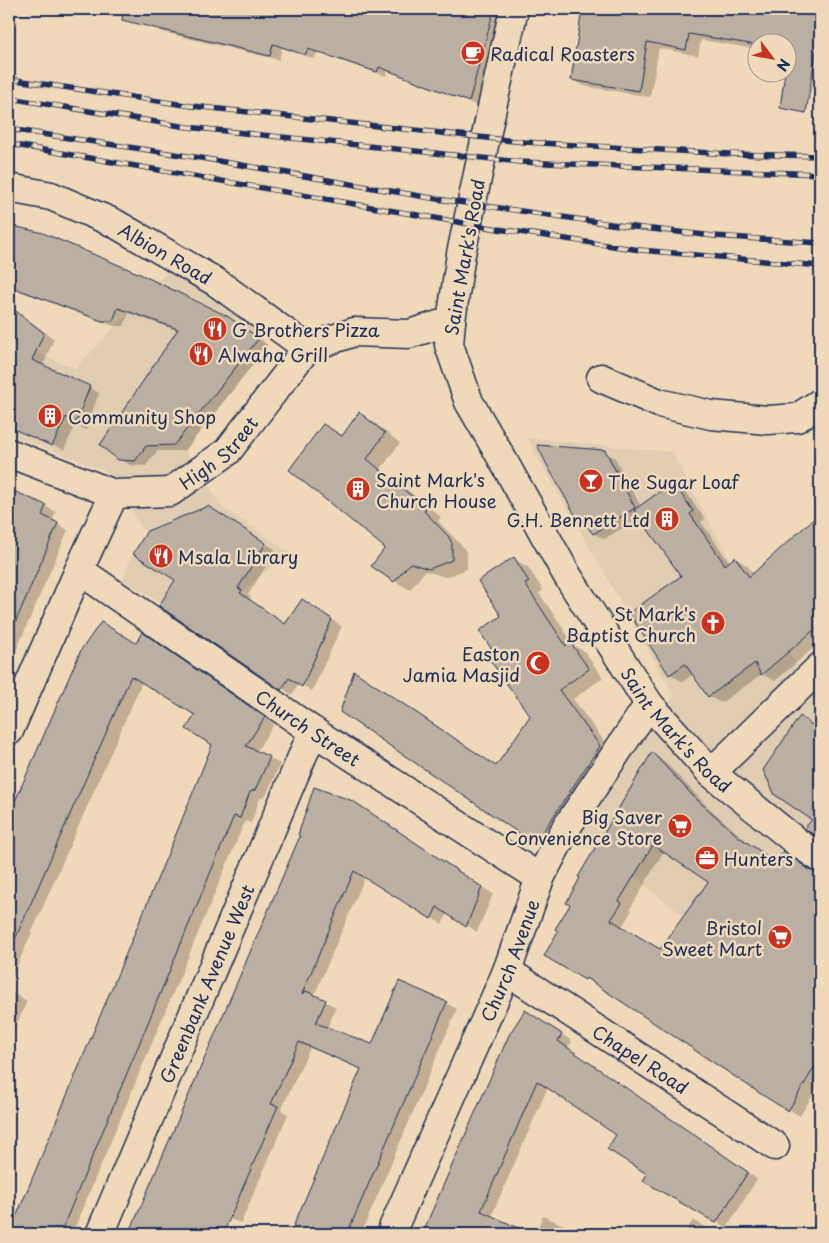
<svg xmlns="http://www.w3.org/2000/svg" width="829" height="1243" font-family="'Playpen Sans',sans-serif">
	<rect width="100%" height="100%" fill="#f0d9b8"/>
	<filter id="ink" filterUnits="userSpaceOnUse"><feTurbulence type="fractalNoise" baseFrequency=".02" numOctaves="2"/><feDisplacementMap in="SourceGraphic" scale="10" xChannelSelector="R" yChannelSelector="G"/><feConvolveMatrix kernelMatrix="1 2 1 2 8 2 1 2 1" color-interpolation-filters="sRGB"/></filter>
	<g filter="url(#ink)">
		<path fill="#e0ccb1" d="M175 264 258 323 266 348 185 450 222 507 289 552 244 590 215 636 123 580 131 558 143 539 145 532 104 470 9 434V340L75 369Z
			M527 438 672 452 738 575 820 700V1020L810 1016 634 876 573 837 674 695Z"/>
		<path fill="#0003" fill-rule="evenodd" d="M158 9H504L478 106 388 71 386 76 317 53 314 59 282 47 279 60 162 32 154 27Z
			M583 9H820V69L790 64 786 62V42H756V49L701 40 698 56 659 48 650 97 584 86 572 79Z
			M9 226 42 234 237 324 268 345 185 451H157L146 466 130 465 119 459 178 331 129 313 124 326H113L9 287Z
			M9 305 54 339 43 366 89 387 99 393 86 430 76 424 64 450 9 426Z
			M360 414 375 423 400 443 381 469 441 517 438 521 463 547 467 553V569L446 577 425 571 410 590 395 581 373 566 387 548 343 437Z
			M604 451 615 458 641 507 673 484 685 491 705 519 701 522 730 563 736 558 748 566 754 574 820 517V633L811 642 815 647 775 681 762 674 721 703 708 696 693 674 683 682 670 674 631 613 682 576 641 517 604 539 593 533 585 521 578 517Z
			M9 491 45 506 56 512 52 521 68 530 9 667Z
			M218 513 276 550 248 595 251 597 249 600 286 625 313 607 342 626 312 691 299 683 292 695 161 606Z
			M514 559 528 567 543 590 539 593 575 646 585 652 603 678 573 699 615 756 551 852 536 843 341 712 355 672 369 681 497 767 531 716 495 652 503 616Z
			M153 640 274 724 256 752 280 764 266 796 260 798 251 823 245 821 72 1234H11L159 879 213 745 196 714 142 682 9 984V819L82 651 136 645Z
			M800 718 820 730V838L806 828 814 819Z
			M653 754 664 761 707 806 751 845 776 862 795 860 815 874H820V1083L800 1116 764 1095 597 984V985L546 955ZM664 851 709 882 661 951 622 927 632 910 630 909Z
			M364 808 493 894 477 932 448 913 442 924 365 877 314 996 336 1007 327 1029 373 1045 446 1003 457 1009 361 1234H292L362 1070 310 1048 281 1110 288 1114 241 1223 215 1214 208 1234H130L302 836Z
			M9 991 27 1001 11 1037 9 1036Z
			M536 1018 572 1041 568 1048 757 1179 727 1228 644 1180 649 1173 618 1135 548 1087 491 1217 529 1234H424L510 1035Z
			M543 1216 582 1233 583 1234H535Z
			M693 1220 704 1226 718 1234H684Z"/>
		<path fill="#bbafa2" stroke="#1b2f5e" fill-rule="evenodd" d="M123 9H494L469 102 379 67 377 72 308 49 305 55 273 44 270 56 122 20Z
			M582 9H820V28L806 113 780 108 785 72H786L789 51H786V42H756V45L689 34 686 50 647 42 639 91 571 80Z
			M9 225 43 233 140 274 227 316 259 338 174 445 146 446 135 461 118 460 100 445 178 329 118 308 113 321H102L9 286Z
			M9 306 44 333 32 360 90 386 75 425 66 417 52 446 9 427Z
			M359 412 385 433 367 459 426 508 424 511 448 536 452 543V560L429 569 410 563 394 582 371 566 385 548 289 470 323 424 342 436Z
			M537 445 605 450 635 508 593 534 580 517 577 518 548 467Z
			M673 482 693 511 690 514 725 565 735 557 749 577 820 513V625L761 675 755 663 708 697 685 664 669 675 629 613 681 576 634 510Z
			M9 489 46 505 42 515 58 523 9 637Z
			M208 506 266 543 238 588 242 590 240 593 285 624 302 599 332 619 302 687 289 678 281 690 159 606 175 580 133 554 147 531Z
			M514 557 529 582 525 584 566 646 570 642 589 669 559 690 600 746 535 844 340 712 354 671 496 766 530 716 487 656 493 651 479 631 501 616 478 581Z
			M101 622 136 643 142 632 265 717 246 746 270 757 255 790 250 792 240 818 234 816 60 1234H9L179 827 212 745 186 729 195 715 131 676 9 953V815L81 650Z
			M800 716 820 731V839L804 828 812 820 775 795 763 770Z
			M652 752 695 798 739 837 775 861 784 851 811 871 820 873V1058L788 1111 764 1096 586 978 585 980 544 956 558 931 555 929 570 905 566 903 580 878 578 877ZM653 845 708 882 660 949 611 920 622 903 619 901Z
			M314 787 353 801 482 887 466 927 437 907 431 919 354 871 302 994 306 991 326 1000 316 1023 372 1044 399 981 447 1002 347 1234H290L361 1069 299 1042 271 1104 278 1106 223 1234H129L300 836 298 835Z
			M525 1010 562 1034 558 1041 748 1172 716 1223 643 1181 647 1174 607 1149 616 1135 537 1081 481 1211 532 1234H422L509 1035Z"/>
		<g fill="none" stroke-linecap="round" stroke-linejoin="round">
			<defs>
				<g id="minor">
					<path id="s1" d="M514 9 493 103 461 254 451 321 449 345 469 402 500 455 567 575 649 704 711 773 798 843 820 858"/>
					<path id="s2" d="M9 188 51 196 114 223 216 282 307 348"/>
					<path d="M601 378 659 403 711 415 768 420 797 418 820 403"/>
					<path d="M9 453 114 494"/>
					<path id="s3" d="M79 570 313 731 540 878"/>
					<path id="s4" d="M9 731 79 570 114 494 170 492 227 452 307 348 354 332 409 334 451 321"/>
					<path d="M711 773 820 667"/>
					<path id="s5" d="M507 971 775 1146"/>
					<path id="s6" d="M393 1228 507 971 540 878 566 828 649 704"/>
					<path id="s7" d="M100 1234 313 731"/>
				</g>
			</defs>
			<use href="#minor" stroke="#1b2f5e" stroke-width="31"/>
			<use href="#minor" stroke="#f0d9b8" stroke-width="28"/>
			<defs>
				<path id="rail" d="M9 79 192 106 524 142 730 154 820 156
					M9 98 187 127 520 162 820 174
					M9 129 201 158 437 199 625 226 714 236 820 243
					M9 144 498 229 640 250 820 266"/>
			</defs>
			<use href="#rail" stroke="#1b2f5e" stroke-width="5.5"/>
			<use href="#rail" stroke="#f0d9b8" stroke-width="4" stroke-dasharray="11" stroke-linecap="butt"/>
		</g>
	</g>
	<defs>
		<symbol id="cafe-disc" viewBox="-11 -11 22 22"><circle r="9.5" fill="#c8321e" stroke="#f0d9b8"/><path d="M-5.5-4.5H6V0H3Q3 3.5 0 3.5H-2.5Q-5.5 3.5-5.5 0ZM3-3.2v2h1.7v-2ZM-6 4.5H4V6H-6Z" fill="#fff"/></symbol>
		<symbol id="restaurant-disc" viewBox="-11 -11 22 22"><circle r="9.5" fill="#c8321e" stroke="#f0d9b8"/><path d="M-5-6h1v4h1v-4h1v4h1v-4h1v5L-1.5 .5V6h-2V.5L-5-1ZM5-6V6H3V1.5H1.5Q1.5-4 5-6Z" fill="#fff"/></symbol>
		<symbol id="building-disc" viewBox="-11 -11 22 22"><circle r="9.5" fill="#c8321e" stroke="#f0d9b8"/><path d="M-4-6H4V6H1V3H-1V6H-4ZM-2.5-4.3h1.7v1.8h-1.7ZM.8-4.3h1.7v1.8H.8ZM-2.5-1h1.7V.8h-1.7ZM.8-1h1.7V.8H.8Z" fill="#fff"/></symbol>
		<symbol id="bar-disc" viewBox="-11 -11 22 22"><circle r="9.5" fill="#c8321e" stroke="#f0d9b8"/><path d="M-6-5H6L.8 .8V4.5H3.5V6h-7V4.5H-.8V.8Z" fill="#fff"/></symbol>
		<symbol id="church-disc" viewBox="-11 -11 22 22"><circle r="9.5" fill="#c8321e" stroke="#f0d9b8"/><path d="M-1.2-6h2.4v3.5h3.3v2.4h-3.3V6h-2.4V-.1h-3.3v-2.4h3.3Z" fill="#fff"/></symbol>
		<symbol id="mosque-disc" viewBox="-11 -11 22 22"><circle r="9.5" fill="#c8321e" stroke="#f0d9b8"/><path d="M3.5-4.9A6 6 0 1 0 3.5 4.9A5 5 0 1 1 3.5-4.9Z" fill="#fff"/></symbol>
		<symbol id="supermarket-disc" viewBox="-11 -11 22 22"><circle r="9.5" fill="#c8321e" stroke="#f0d9b8"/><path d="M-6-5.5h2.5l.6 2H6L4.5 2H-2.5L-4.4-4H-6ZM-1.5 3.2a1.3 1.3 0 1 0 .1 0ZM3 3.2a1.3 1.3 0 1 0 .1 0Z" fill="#fff"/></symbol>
		<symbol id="office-disc" viewBox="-11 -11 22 22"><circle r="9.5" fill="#c8321e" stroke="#f0d9b8"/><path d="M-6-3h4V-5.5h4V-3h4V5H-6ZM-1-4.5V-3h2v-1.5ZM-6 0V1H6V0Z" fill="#fff"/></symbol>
	</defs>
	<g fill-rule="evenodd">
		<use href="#cafe-disc" x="459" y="39" width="28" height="28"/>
		<use href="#restaurant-disc" x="201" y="315" width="28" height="28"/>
		<use href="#restaurant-disc" x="187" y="340" width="28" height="28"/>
		<use href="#building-disc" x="36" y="402" width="28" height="28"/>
		<use href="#bar-disc" x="577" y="467" width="28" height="28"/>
		<use href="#building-disc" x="344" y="475" width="28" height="28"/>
		<use href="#building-disc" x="653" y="505" width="28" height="28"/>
		<use href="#restaurant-disc" x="147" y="542" width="28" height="28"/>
		<use href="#church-disc" x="699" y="609" width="28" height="28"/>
		<use href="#mosque-disc" x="524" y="649" width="28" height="28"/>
		<use href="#supermarket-disc" x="666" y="812" width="28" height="28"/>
		<use href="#office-disc" x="693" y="844" width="28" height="28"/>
		<use href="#supermarket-disc" x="766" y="923" width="28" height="28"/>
	</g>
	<g text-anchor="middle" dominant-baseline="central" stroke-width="5" stroke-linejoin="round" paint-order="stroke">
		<g font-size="18" fill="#1b2f5e" stroke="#f0d9b8" text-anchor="start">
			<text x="490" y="53">Radical Roasters</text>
			<text x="232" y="329">G Brothers Pizza</text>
			<text x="218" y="354">Alwaha Grill</text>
			<text x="68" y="416">Community Shop</text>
			<text x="376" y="479">Saint Mark's<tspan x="376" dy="21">Church House</tspan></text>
			<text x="608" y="481">The Sugar Loaf</text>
			<text x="650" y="519" text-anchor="end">G.H. Bennett Ltd</text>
			<text x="178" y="556">Msala Library</text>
			<text x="696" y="613" text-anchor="end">St Mark's<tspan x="696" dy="21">Baptist Church</tspan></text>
			<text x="520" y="653" text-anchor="end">Easton<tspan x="520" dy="21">Jamia Masjid</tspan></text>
			<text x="662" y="816" text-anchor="end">Big Saver<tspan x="662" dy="21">Convenience Store</tspan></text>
			<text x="724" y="858">Hunters</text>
			<text x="762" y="927" text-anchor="end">Bristol<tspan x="762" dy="21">Sweet Mart</tspan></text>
		</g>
		<g font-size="18" fill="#1b2f5e" stroke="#f0d9b8">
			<text stroke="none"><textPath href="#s2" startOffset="171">Albion Road</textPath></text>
			<text transform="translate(464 257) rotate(-80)">Saint Mark's Road</text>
			<text stroke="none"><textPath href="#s4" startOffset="378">High Street</textPath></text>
			<text stroke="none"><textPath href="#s3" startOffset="278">Church Street</textPath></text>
			<text stroke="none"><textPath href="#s1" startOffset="792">Saint Mark's Road</textPath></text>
			<text stroke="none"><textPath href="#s6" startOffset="292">Church Avenue</textPath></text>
			<text stroke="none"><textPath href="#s7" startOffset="272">Greenbank Avenue West</textPath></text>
			<text stroke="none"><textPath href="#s5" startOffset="160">Chapel Road</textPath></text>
		</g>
	</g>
	<rect width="829" height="1243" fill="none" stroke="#f0d9b8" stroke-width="30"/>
	<rect x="15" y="15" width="799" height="1213" fill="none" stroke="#1b2f5e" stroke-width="2" filter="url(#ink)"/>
	<g transform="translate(772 58) rotate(122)"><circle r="24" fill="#f0d9b8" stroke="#9b9594"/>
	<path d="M0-4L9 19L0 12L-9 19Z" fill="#c8321e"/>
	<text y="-8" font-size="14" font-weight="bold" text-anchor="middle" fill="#1b2f5e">N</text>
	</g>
</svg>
